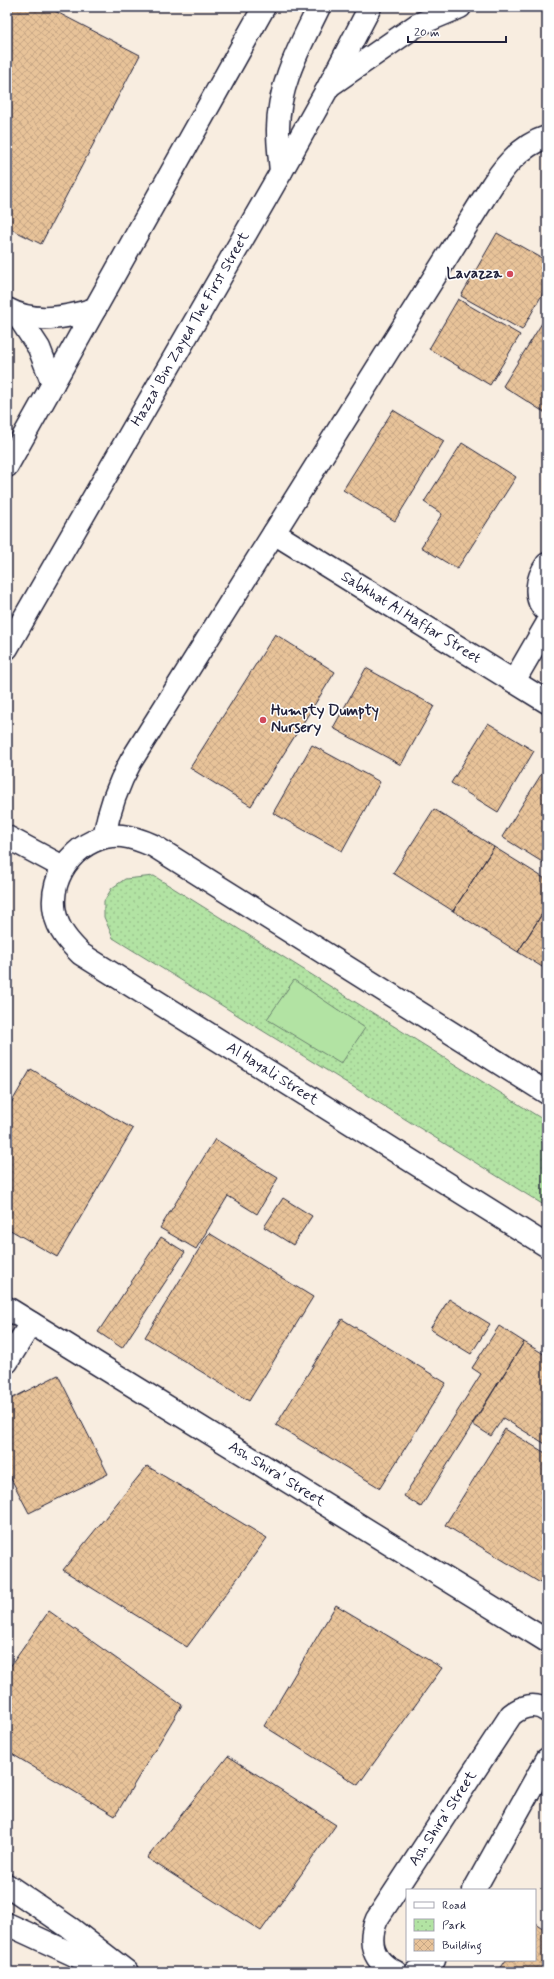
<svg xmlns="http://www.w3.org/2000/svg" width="554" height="1979" font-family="Mynerve,sans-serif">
	<defs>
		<pattern id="park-dots" width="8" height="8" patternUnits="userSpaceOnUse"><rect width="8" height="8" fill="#b2e3a3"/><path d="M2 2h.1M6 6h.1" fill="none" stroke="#99c28d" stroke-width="1.8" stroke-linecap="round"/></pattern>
		<pattern id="building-cross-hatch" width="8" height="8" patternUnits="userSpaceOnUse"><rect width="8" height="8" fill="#e8c399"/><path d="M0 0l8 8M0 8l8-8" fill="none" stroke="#c7a785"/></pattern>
	</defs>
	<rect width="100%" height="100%" fill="#f8ede0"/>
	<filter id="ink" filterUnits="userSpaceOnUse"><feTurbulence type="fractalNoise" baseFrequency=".025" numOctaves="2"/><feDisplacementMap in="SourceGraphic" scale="8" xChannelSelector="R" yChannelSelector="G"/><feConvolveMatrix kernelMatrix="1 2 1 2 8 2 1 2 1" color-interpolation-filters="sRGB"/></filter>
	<g filter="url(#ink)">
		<path fill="url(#park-dots)" stroke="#6a826f" d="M154 876 547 1122V1207L113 938 104 917V901L112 888 125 879Z"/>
		<path fill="#b2e3a3" stroke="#6a826f" d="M294 980 365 1028 341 1064 267 1019Z"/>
		<path fill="url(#building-cross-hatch)" stroke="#22223b" d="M13 7H47L140 55 41 244 7 227V19Z
			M497 233 547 261V286L522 330 461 296Z
			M458 299 520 335 490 385 429 349Z
			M547 315V414L503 386Z
			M393 410 444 441 395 521 343 490Z
			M462 443 516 477 457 569 421 547 442 514 424 502Z
			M275 634 335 672 251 806 190 768Z
			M366 668 434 706 401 765 333 728Z
			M488 723 534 751 498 812 451 783Z
			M312 745 380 782 342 851 273 813Z
			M547 765V865L502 837Z
			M434 809 494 847 453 911 393 873Z
			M494 847 547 880V906L518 952 453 911Z
			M547 906V970L518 952Z
			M31 1069 133 1129 57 1257 7 1228V1110Z
			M215 1139 278 1178 257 1214 228 1196 196 1249 160 1228Z
			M283 1198 312 1216 293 1245 264 1227Z
			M209 1233 313 1297 249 1401 145 1337Z
			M161 1237 185 1252 122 1348 98 1332Z
			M449 1299 490 1324 471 1354 430 1329Z
			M342 1319 446 1383 380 1488 276 1425Z
			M499 1326 524 1342 421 1507 404 1496 481 1374 472 1368Z
			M524 1342 547 1356V1445L503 1418 491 1436 472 1424Z
			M58 1375 108 1474 29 1513 7 1471V1401Z
			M505 1429 547 1454V1587L445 1525Z
			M147 1466 267 1538 187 1647 63 1570Z
			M336 1605 442 1668 358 1785 264 1726Z
			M49 1611 182 1705 115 1816 7 1751V1671Z
			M228 1756 336 1825 261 1931 147 1858Z
			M535 1923 547 1931V1972H497L505 1960H535Z"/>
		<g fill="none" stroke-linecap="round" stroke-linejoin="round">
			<defs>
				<g id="minor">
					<path d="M7 309C34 324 66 318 95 309"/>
					<path d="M18 316 39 348 53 384"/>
					<path id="s1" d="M274 533 547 702"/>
					<path d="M547 564C537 578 532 598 547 612"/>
					<path d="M514 681 547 624"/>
					<path d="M7 837 63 867"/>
					<path d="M104 837C109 809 117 786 131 761L487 193C502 169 519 146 547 137"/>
					<path id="s2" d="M547 1093 154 846C143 841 133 837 122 836 81 833 47 874 55 913 58 930 69 942 81 954L547 1246"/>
					<path id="s3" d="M7 1308 547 1641"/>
					<path d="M7 1362 31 1323"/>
					<path d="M474 1890 547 1759"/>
					<path id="s4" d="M396 1972C373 1962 367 1942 377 1919L511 1715C522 1706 535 1702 547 1711"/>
					<path d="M416 1972 427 1967 434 1960"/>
				</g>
				<g id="major">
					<path d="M7 466 264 7"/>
					<path id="s5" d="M7 648 281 172 329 86 370 7"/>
					<path d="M7 1885 70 1928 127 1972"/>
					<path d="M7 1924 111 1972"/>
				</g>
				<path id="highway" d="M329 86 417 25 460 7
					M281 172C280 159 278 145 278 132 277 87 300 46 319 7"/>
			</defs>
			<use href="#minor" stroke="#22223b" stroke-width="25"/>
			<use href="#major" stroke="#22223b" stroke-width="25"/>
			<use href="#highway" stroke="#22223b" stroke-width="25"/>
			<use href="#minor" stroke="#fff" stroke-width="22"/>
			<use href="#major" stroke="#fff" stroke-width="22"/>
			<use href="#highway" stroke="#fff" stroke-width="22"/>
		</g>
	</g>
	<g fill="#d1495b" stroke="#fff" stroke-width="1.5">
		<circle cx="510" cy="274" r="4"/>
		<circle cx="263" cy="720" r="4"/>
	</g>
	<g text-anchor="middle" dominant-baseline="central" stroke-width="3" stroke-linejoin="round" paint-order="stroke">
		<g font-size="15" font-weight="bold" fill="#22223b" stroke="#fff" text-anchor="end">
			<text x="502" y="274">Lavazza</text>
			<text x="271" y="711" text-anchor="start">Humpty Dumpty<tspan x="271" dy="17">Nursery</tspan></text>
		</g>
		<g font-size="15" fill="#22223b" stroke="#fff">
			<text stroke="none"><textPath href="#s5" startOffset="368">Hazza' Bin Zayed The First Street</textPath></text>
			<text stroke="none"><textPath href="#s1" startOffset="161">Sabkhat Al Haffar Street</textPath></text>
			<text stroke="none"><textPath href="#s2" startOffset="890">Al Hayali Street</textPath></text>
			<text stroke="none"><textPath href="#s3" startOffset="317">Ash Shira' Street</textPath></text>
			<text stroke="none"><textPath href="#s4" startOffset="184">Ash Shira' Street</textPath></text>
		</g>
	</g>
	<rect width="554" height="1979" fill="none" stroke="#fff" stroke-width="24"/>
	<rect x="12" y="12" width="530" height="1955" fill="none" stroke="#22223b" stroke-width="1.5" filter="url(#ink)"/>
	<rect x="406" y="1889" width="130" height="72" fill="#ffffff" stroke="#a7a7b1"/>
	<rect x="414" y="1902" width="20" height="6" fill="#ffffff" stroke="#a7a7b1"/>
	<text x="442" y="1909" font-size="12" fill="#22223b">Road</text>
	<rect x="414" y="1919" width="20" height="12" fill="url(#park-dots)" stroke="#a7a7b1"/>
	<text x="442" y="1929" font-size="12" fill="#22223b">Park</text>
	<rect x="414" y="1939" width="20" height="12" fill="url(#building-cross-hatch)" stroke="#a7a7b1"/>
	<text x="442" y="1949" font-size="12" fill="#22223b">Building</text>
	<path d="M408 36v6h98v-6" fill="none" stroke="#22223b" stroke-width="2"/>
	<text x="414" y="36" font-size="12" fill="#22223b" stroke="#ffffff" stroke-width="3" paint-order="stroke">20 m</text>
</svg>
